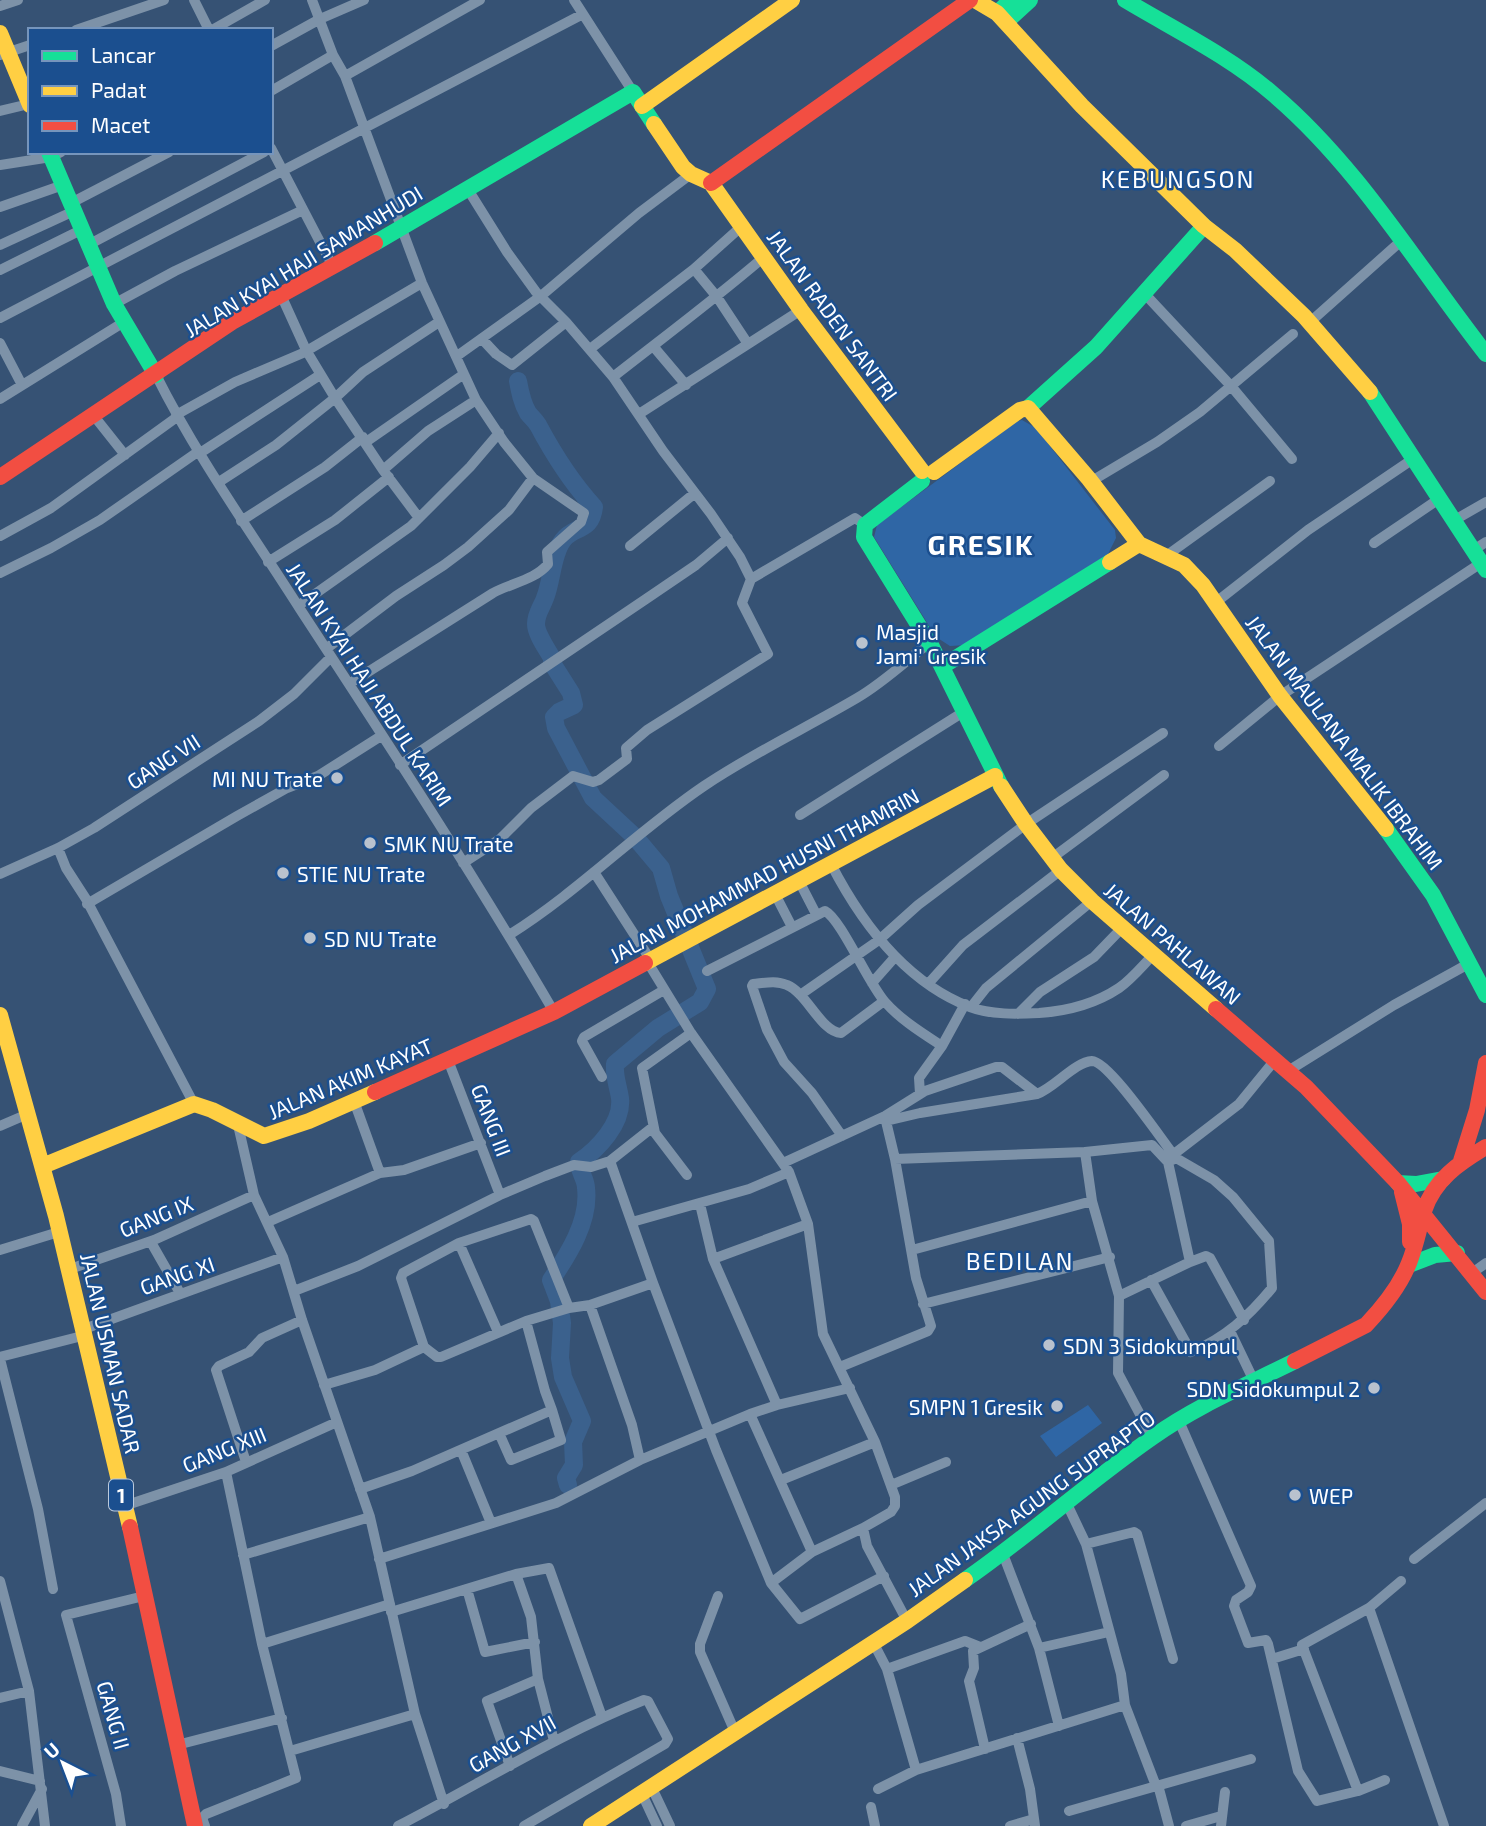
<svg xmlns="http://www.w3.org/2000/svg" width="1486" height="1826" font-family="'Exo 2',sans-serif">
	<rect width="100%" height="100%" fill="#365274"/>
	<path fill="#2f66a5" d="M1022 420 1036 428 1115 530 1116 538 1108 554 967 645 950 646 936 637 874 537 877 525 1016 422Z
		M1088 1405 1102 1423 1056 1457 1040 1436Z"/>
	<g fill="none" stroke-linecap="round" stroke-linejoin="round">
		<path stroke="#3b618d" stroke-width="18" d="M518 381C520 392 522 403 528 413 531 417 535 420 538 425 554 455 571 482 594 507 591 533 574 525 563 540 552 554 552 581 545 598 542 607 536 613 536 624 536 634 547 649 552 658V663L571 693 574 705 559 712 554 717 556 728 593 798 635 837 661 868 669 896 707 989 700 1002 658 1028 615 1064C614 1077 618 1085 620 1098 623 1123 598 1149 579 1162 579 1172 586 1179 586 1188 590 1221 568 1255 551 1280L559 1301 562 1323 560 1358 563 1377 582 1421 573 1442 574 1465 566 1478 568 1485"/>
		<path stroke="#7d92a8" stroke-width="10" d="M194 0 209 30
			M312 0 333 55 345 76 422 283 476 400 504 442 533 478 584 513 581 522 547 552 548 564C535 580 511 583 493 593L349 684
			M574 0 633 92
			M0 6 18 0
			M76 30 164 0
			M212 30 265 0
			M271 46 320 19 364 0
			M0 55 30 45
			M345 76 480 0
			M271 91 333 55
			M0 111 29 104
			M271 148 332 265
			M0 165 51 157 61 152
			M71 203 169 152
			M0 207 63 185
			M0 245 74 211
			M88 245 264 152
			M694 269 717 297 748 344
			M0 270 81 230
			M1144 293 1231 386 1292 459
			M281 295 306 350 335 398 363 372 439 322
			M114 304 175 271 303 210
			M0 318 583 14
			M1309 323 1401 241
			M482 339 496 354 512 365 566 322
			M0 343 22 385
			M653 346 686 385
			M590 349 694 269 742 226
			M457 356 541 296 639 213 691 174
			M156 375C197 457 251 532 300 609 387 742 474 875 554 1012
			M613 377C664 337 715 299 764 257
			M0 399 124 322
			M639 414 801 310
			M176 415 235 382 303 353 422 283
			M94 416 125 455
			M366 442 464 374
			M200 453 320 375
			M383 470 428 431 476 400
			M219 482 276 445 335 398 383 470 419 518
			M1090 482 1157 442 1200 412 1293 334
			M241 521 325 467 363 437
			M1453 521 1486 502
			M0 536 51 508 177 417
			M1374 543 1439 499
			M630 546 695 493
			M1472 551 1486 542
			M1166 556 1270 481
			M268 562 335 520 389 477
			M0 573 51 548 100 520 199 451
			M751 579 855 518 865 525
			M1215 603 1308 530 1413 459
			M298 606 411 526 470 467 499 433
			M326 649 396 596 444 565 468 547 509 510 533 478
			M1219 746 1280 696 1481 563
			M400 765 646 599 696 565 728 538
			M800 815 965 711
			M58 848 66 868 86 899 194 1104
			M1052 858 1164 775
			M463 863 500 839 531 808 573 776 593 782 599 780 627 759 626 748 647 730 768 654 742 603 751 579 740 557 711 514 663 451 613 377 566 322 536 292 507 252 467 188
			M831 864C862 924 905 982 970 1007 991 1015 1017 1014 1039 1013 1068 1011 1095 1004 1119 988 1132 979 1143 965 1154 954
			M594 872 650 959
			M0 874 58 848 94 828 259 721 294 694 331 657
			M799 881 816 914
			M775 894 792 927
			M87 904 237 816 287 788 318 776 381 736
			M509 935C578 892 636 832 704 786 753 753 806 728 857 698 883 683 906 661 929 643
			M647 961 691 1033 789 1172 808 1224 823 1334 875 1442 895 1497V1506L891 1512 863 1528 867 1546 907 1621
			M707 971 825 911C841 919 868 983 885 1002 901 1020 922 1033 942 1046
			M872 983 895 957
			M928 984 963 945 1061 870
			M800 995 879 940 918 905 1026 824 1163 733
			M971 1007 986 988 1092 901
			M1018 1014 1040 992 1094 957 1122 928
			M448 1060 500 1195
			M1288 1071 1394 1005 1470 963
			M602 1077 582 1041 584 1037 664 990
			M920 1094 919 1078 942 1046 965 1004
			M354 1101 380 1173
			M886 1121 920 1113 1037 1094C1054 1088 1075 1062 1092 1061 1109 1061 1163 1142 1176 1158
			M238 1125 254 1195 283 1257 302 1320 370 1517 415 1714 444 1804
			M0 1126 30 1113
			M842 1136 812 1093 784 1062 767 1030 752 986 753 984C764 983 776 980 787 985 807 993 821 1032 841 1033L884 1001
			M1085 1152 1092 1201 1119 1296 1118 1373 1152 1437
			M1174 1154 1239 1104 1275 1060
			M895 1159 1085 1152 1152 1145 1168 1162 1190 1262
			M610 1161 653 1127
			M783 1163 885 1116 925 1091 996 1067H1002L1037 1094
			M687 1175 655 1133 642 1068 691 1033
			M700 1204 713 1259 777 1405
			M268 1222 380 1173 404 1170 481 1143
			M632 1222 749 1189 789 1172
			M154 1240 152 1244 180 1293
			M459 1243 498 1332
			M0 1250 62 1231
			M912 1250 1092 1201
			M713 1259 808 1224
			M70 1269 154 1240 254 1195
			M1472 1273 1486 1263
			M1151 1280 1191 1352C1225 1338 1249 1316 1272 1288L1269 1241 1233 1197 1214 1180 1176 1158 1168 1162
			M294 1291 358 1266 500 1195 545 1176 574 1165 591 1167 610 1161 653 1283 716 1450 771 1583 812 1552
			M1119 1296 1190 1262 1206 1256 1210 1258 1244 1320
			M923 1304 1110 1257
			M590 1305 632 1425 640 1460
			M84 1329 283 1257
			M1230 1331 1254 1381
			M424 1347 401 1278 403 1273 459 1243 531 1219 534 1221 569 1308
			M0 1357 86 1335
			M0 1359 38 1509 53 1589
			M840 1367 928 1331 931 1326 916 1278 895 1159 885 1117
			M324 1385 375 1370 424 1347 437 1357H441L526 1321 569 1308 590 1305 653 1283
			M750 1414 812 1552 863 1528
			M1179 1421 1251 1586 1248 1592 1236 1600 1234 1606 1248 1643 1266 1640 1268 1644 1298 1771 1317 1801 1358 1791 1302 1645 1369 1608 1401 1581
			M499 1433 511 1460 561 1440 552 1410
			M461 1450 491 1523
			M246 1462 216 1370 219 1366 249 1352 262 1338 302 1320
			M781 1480 875 1442
			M891 1485 946 1462
			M360 1489 412 1471 552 1410 545 1391 526 1321
			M1067 1504 1086 1544 1121 1674 1125 1705 1156 1786
			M124 1506 226 1472 337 1422
			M1086 1544 1134 1532 1137 1534 1173 1659
			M1003 1554 1039 1648 1059 1726
			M243 1555 370 1517
			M379 1559 556 1503 640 1460 750 1414 777 1405 850 1388
			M1414 1559 1486 1503
			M516 1574 531 1617 538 1679 554 1741
			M0 1581 29 1691 45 1826
			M771 1583 800 1619 884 1576
			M467 1589 485 1652 535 1642
			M718 1596 700 1644V1652L735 1732
			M1369 1608 1444 1826
			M391 1612 516 1574 549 1568 602 1717
			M873 1642 887 1669 916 1770
			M262 1644 390 1604
			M1039 1648 1109 1632
			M1272 1659 1304 1649
			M887 1669 965 1641 980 1647
			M0 1698 29 1691
			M1017 1738 1030 1789 1035 1826
			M177 1745 282 1718
			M985 1749 969 1681 974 1668 973 1651 1031 1624
			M290 1751 415 1714
			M510 1766 487 1701 538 1679
			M0 1771 40 1781
			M1158 1785 1169 1826
			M652 1788 670 1826
			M878 1789 916 1770 1125 1705
			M1358 1791 1385 1780
			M642 1794 657 1826
			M871 1807 875 1826
			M1069 1811 1251 1759
			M22 1826 42 1789
			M121 1826 116 1794 66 1615 144 1596
			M205 1826 202 1818 206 1814 296 1778 262 1644 226 1472
			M398 1826C480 1784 558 1734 644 1700L648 1701 668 1739 665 1744 524 1826
			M1010 1826 1034 1819
			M1186 1826 1221 1816
			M1221 1826 1225 1792"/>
		<path stroke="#16e098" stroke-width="16" d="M1125 0C1175 30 1229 56 1273 94 1359 167 1417 266 1486 354
			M997 13 1011 0
			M1006 22 1030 0
			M49 152 114 304 156 375
			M375 243 633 92 654 124
			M1370 392 1486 570
			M1028 408 1096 347 1204 226
			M922 481 865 525 864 537 932 647 1001 786
			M943 666 1110 562
			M1386 829 1433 895 1486 995
			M1398 1183 1416 1184 1443 1179
			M1409 1265 1435 1255 1457 1253
			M965 1580C1030 1535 1088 1482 1153 1437 1196 1406 1247 1385 1295 1361"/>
		<path stroke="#ffcf43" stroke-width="16" d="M975 0 997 13 1082 106 1204 226 1235 250 1304 316 1370 392
			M0 33 30 105
			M642 106 792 0
			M654 124 683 167 691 174 711 183 801 310 922 471
			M934 472 1020 410 1028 408 1089 479 1139 544 1110 562
			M1139 544 1184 565 1203 585 1280 696 1386 829
			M1001 786 1026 824 1061 870 1092 901 1216 1009
			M645 963 995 776
			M0 1015 56 1216 130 1527
			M45 1165 194 1104 212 1110 264 1136 309 1121 375 1092
			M591 1826 907 1621 965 1580"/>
		<path stroke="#f24e42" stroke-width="16" d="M711 183 970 0
			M0 477 232 322 375 243
			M1216 1009 1306 1087 1398 1183 1486 1292
			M375 1092 554 1012 645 963
			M1461 1161 1477 1110 1486 1063
			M1402 1192 1410 1224V1242
			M1295 1361 1366 1325C1383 1307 1400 1286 1409 1263 1416 1246 1419 1229 1424 1211 1434 1180 1459 1163 1486 1147
			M130 1527 195 1826"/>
	</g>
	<g fill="#b9c2ce" stroke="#1b4f8f" stroke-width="2.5">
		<circle cx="862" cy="643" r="7"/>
		<circle cx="337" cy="778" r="7"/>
		<circle cx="370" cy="843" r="7"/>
		<circle cx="283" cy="873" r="7"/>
		<circle cx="310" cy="938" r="7"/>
		<circle cx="1049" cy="1345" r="7"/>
		<circle cx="1374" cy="1388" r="7"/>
		<circle cx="1057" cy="1406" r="7"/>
		<circle cx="1295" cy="1495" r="7"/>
	</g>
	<g text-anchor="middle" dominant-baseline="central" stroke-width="5" stroke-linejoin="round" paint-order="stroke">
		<rect fill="#1b4f8f" stroke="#bbcadd" stroke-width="2" x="109" y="1479.5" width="24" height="31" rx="5"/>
		<g font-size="19" font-weight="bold" fill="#fff">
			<text x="121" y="1495">1</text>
		</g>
		<g font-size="21" fill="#fff" stroke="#1b4f8f">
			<text transform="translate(303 261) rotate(-31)">JALAN KYAI HAJI SAMANHUDI</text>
			<text transform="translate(833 315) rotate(54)">JALAN RADEN SANTRI</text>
			<text transform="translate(370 684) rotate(57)">JALAN KYAI HAJI ABDUL KARIM</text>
			<text transform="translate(1345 742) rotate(53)">JALAN MAULANA MALIK IBRAHIM</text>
			<text transform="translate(163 761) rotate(-33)">GANG VII</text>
			<text transform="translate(764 875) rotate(-28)">JALAN MOHAMMAD HUSNI THAMRIN</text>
			<text transform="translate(1173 943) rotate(41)">JALAN PAHLAWAN</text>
			<text transform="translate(350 1078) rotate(-23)">JALAN AKIM KAYAT</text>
			<text transform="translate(492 1120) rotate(69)">GANG III</text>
			<text transform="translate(156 1216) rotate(-22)">GANG IX</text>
			<text transform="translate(177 1275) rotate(-19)">GANG XI</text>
			<text transform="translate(111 1353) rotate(77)">JALAN USMAN SADAR</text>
			<text transform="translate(224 1449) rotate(-22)">GANG XIII</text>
			<text transform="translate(1031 1503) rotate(-36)">JALAN JAKSA AGUNG SUPRAPTO</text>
			<text transform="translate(114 1715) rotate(74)">GANG II</text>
			<text transform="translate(512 1743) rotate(-29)">GANG XVII</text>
		</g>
		<g font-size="21" fill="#fff" stroke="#1b4f8f" text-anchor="start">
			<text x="876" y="631">Masjid<tspan x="876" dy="24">Jami' Gresik</tspan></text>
			<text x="323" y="778" text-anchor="end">MI NU Trate</text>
			<text x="384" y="843">SMK NU Trate</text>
			<text x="297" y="873">STIE NU Trate</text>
			<text x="324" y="938">SD NU Trate</text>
			<text x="1063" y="1345">SDN 3 Sidokumpul</text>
			<text x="1360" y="1388" text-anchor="end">SDN Sidokumpul 2</text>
			<text x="1043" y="1406" text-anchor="end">SMPN 1 Gresik</text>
			<text x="1309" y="1495">WEP</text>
		</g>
		<g font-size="24" letter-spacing="2" fill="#fff" stroke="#1b4f8f">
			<text x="1178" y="178">KEBUNGSON</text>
			<text x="1020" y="1260">BEDILAN</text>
		</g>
		<g font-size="28" font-weight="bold" letter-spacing="2" fill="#fff" stroke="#1b4f8f">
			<text x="981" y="544">GRESIK</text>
		</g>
	</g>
	<rect x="28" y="28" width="245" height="126" fill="#1b4f8f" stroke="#7695bc" stroke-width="2"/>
	<rect x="42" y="51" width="35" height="10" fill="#16e098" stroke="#7695bc" stroke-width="2"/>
	<text x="91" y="63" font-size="21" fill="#ffffff">Lancar</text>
	<rect x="42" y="86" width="35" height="10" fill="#ffcf43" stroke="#7695bc" stroke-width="2"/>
	<text x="91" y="98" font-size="21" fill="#ffffff">Padat</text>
	<rect x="42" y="121" width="35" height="10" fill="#f24e42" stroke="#7695bc" stroke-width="2"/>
	<text x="91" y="133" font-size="21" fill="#ffffff">Macet</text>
	<g transform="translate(63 1763) rotate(318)" stroke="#1b4f8f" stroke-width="5" paint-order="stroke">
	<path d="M0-5L12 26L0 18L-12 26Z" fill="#ffffff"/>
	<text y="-10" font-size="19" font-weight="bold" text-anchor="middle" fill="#ffffff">U</text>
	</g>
</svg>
